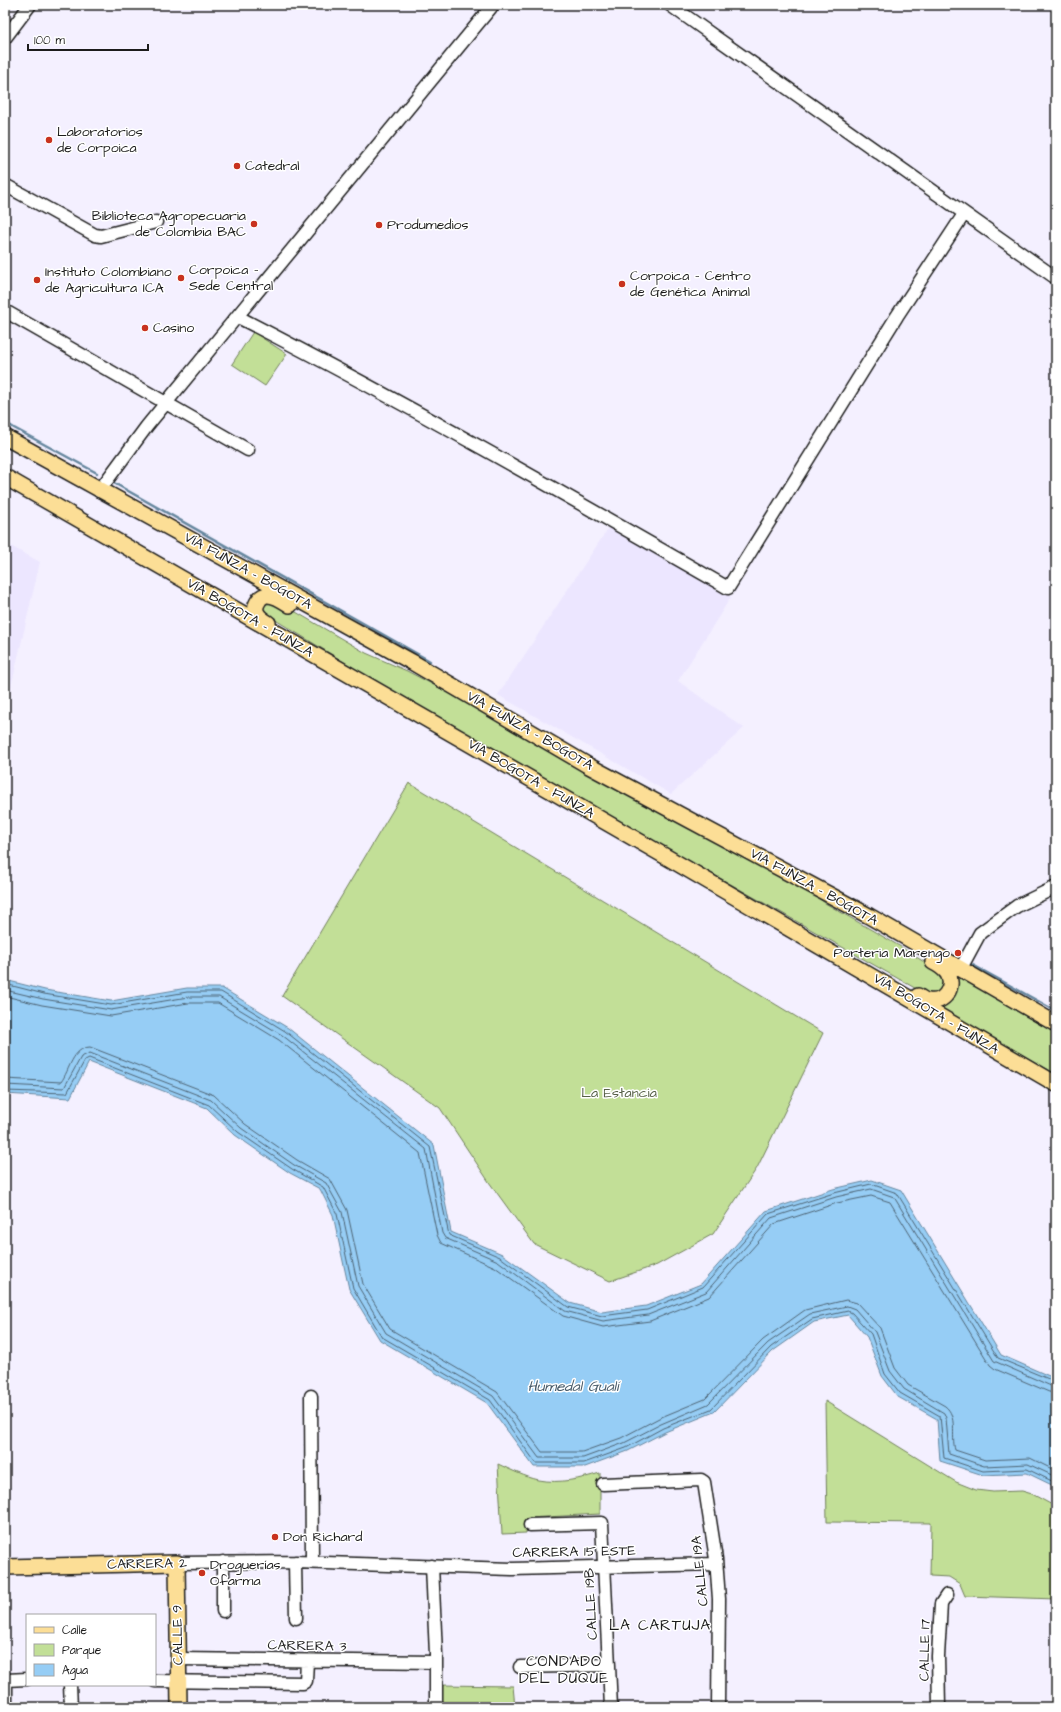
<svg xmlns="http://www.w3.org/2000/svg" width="1061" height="1712" font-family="'Architects Daughter',sans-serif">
	<rect width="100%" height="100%" fill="#f4f0ff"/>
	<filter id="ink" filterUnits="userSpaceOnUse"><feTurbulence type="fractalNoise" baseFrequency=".025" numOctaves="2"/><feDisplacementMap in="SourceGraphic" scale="8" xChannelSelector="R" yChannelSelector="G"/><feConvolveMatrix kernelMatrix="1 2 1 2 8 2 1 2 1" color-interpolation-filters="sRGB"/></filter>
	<g filter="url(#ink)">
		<path fill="#ece6ff" d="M609 527 731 597 678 681 744 728 671 794 498 695Z
			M5 543 40 562 5 713Z"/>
		<path fill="#c2df97" stroke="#6f7e5a" d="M253 332 287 354 265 386 232 364Z
			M277 601 366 653 407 671 476 707 808 890 825 903 901 947 941 973 945 980 938 996H929L388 691 357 670 264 613 262 607 263 603Z
			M409 783 823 1033 757 1168 713 1234 657 1265 610 1281 534 1244 489 1182 440 1108 282 996Z
			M951 973 1056 1032V1074L940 1008C958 1000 959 990 951 973Z
			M825 1401 956 1482 976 1490 993 1492 1022 1491 1032 1494 1056 1507V1599L965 1596 960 1584 949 1577 930 1576 931 1523 827 1522Z
			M498 1464C511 1470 525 1477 539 1480 560 1484 580 1479 600 1473V1514L527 1518 526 1533 502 1534Z
			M441 1685 513 1686 515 1707H441Z"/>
		<path fill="#96cdf5" stroke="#65869e" d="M5 980 45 990 111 1001 187 988H222L288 1028 434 1145 451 1232 502 1254 570 1303 602 1312 646 1306 701 1284 766 1211 833 1189 872 1180 901 1190 1001 1355 1056 1379V1487L1027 1473 983 1475 940 1461 937 1419 898 1397 882 1376 867 1337 848 1315 814 1322 773 1351 714 1412 665 1432 628 1451 585 1467H534L487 1403 380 1340 349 1289 333 1215 320 1189 290 1173 235 1135 207 1108 89 1062 70 1098 5 1094Z"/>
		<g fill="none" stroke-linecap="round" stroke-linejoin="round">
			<path stroke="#4d6373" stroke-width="1" d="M5 984 44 994 111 1005 187 992H221L285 1031 430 1147 449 1235 500 1257 568 1307 602 1316 647 1310 703 1287 768 1214 834 1193 871 1184 897 1193 998 1358 1056 1382
				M5 990 43 999 111 1010 188 997H219L282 1035 426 1149 442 1233 445 1238 498 1261 565 1311 603 1321 648 1315 706 1292 771 1218 836 1197 871 1189 894 1197 994 1361 1051 1386 1056 1387
				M5 996 42 1005 111 1016 188 1003H218L279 1040 420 1153 437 1235 441 1243 495 1267 563 1316 603 1327 650 1321 709 1297 774 1224 837 1203 871 1196 890 1202 990 1365 995 1369 1049 1392 1056 1393
				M5 1079 61 1082C70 1070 72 1048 90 1047L214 1095 245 1124 297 1160 330 1179 347 1210 363 1284 390 1329 497 1392 542 1452H582L621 1438 659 1418 705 1399 763 1340 805 1310 846 1300 857 1303 880 1328 895 1368 908 1385 945 1406C958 1416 951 1436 955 1450L985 1460 1030 1458 1056 1471
				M5 1085 64 1088 81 1057 90 1053 211 1100 241 1128 294 1165 326 1183 342 1212 358 1286 386 1333 493 1396 539 1458H583L624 1443 661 1424 708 1404 768 1343 810 1314 847 1306 855 1309 875 1332 890 1371 904 1389 944 1413 946 1418 949 1454 984 1466 1028 1464 1056 1477
				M5 1091 67 1093 85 1060 89 1058 209 1105 238 1132 292 1169 323 1187 337 1214 353 1288 382 1337 490 1400 536 1463H584L626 1448 663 1428 711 1409 771 1347 812 1319 848 1311 852 1313 871 1334 885 1374 900 1393 940 1416 944 1458 983 1471 1027 1469 1056 1483"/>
			<path stroke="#65869e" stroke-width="2.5" d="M5 422 14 428 97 473
				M114 483 430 661
				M971 964 1056 1011"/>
			<defs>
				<path id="minor" d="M670 5 1056 278
					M5 38 30 5
					M5 185 95 235 101 236 156 222
					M5 311 248 450
					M238 317C404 402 566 495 728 588L897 316 964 214
					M99 491 147 426 493 5
					M960 970 980 933 1017 906 1056 887
					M311 1396 312 1562
					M603 1484 701 1480 704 1482 716 1559 719 1599 718 1707
					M530 1525 602 1523 611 1707
					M295 1562 296 1618
					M177 1563 295 1562 512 1569 716 1564
					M432 1566 436 1654V1707
					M223 1611V1562
					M178 1659 435 1662
					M520 1667 609 1665
					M155 1681 303 1683 306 1681 307 1661
					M70 1685 71 1707
					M6 1707V1680L27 1679
					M939 1707 938 1656 941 1604 947 1595"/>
				<path id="major" d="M5 437 412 662 589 766 869 916 1056 1024
					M5 477 670 859 1056 1084
					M268 623C259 618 251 611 259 600 260 598 263 596 266 595 275 594 284 601 290 605
					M918 996C921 998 925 1001 929 1001 944 1004 955 987 948 974 945 969 939 965 933 962
					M5 1567 177 1563 179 1707"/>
			</defs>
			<use href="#minor" stroke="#1c1c1c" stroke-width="15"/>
			<use href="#major" stroke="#1c1c1c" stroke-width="18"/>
			<use href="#minor" stroke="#fff" stroke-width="12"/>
			<use href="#major" stroke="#fcde96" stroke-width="15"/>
		</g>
	</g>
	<g fill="#c8321e" stroke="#fff" stroke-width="1.5">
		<circle cx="49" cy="140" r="4"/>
		<circle cx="237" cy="166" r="4"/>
		<circle cx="254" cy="224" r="4"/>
		<circle cx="379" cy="225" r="4"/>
		<circle cx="181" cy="278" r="4"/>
		<circle cx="37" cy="280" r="4"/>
		<circle cx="622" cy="284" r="4"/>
		<circle cx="145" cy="328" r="4"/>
		<circle cx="958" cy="953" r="4"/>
		<circle cx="275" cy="1537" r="4"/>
		<circle cx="202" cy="1573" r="4"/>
	</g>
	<g text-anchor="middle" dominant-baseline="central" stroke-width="3" stroke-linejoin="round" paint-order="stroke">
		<g font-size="14" fill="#1c1c1c" stroke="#fff" text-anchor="start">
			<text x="57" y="132">Laboratorios<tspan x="57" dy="16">de Corpoica</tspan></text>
			<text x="245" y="166">Catedral</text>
			<text x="246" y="216" text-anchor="end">Biblioteca Agropecuaria<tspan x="246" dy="16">de Colombia BAC</tspan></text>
			<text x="387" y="225">Produmedios</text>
			<text x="189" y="270">Corpoica -<tspan x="189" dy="16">Sede Central</tspan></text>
			<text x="45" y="272">Instituto Colombiano<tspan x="45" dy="16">de Agricultura ICA</tspan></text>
			<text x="630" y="276">Corpoica - Centro<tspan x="630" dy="16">de Genética Animal</tspan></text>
			<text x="153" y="328">Casino</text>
			<text x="950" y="953" text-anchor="end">Porteria Marengo</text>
			<text x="283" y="1537">Don Richard</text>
			<text x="210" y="1565">Droguerías<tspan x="210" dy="16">Ofarma</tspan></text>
		</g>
		<g font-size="14" fill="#1c1c1c" stroke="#fff">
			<text transform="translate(248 571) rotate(29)">VÍA FUNZA - BOGOTA</text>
			<text transform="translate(250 618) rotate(30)">VÍA BOGOTA - FUNZA</text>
			<text transform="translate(530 731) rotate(30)">VÍA FUNZA - BOGOTA</text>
			<text transform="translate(531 779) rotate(30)">VÍA BOGOTA - FUNZA</text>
			<text transform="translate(814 887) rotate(29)">VÍA FUNZA - BOGOTA</text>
			<text transform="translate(936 1014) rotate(31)">VÍA BOGOTA - FUNZA</text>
			<text transform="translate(574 1552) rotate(-1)">CARRERA 15 ESTE</text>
			<text transform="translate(147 1564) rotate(-1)">CARRERA 2</text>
			<text transform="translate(700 1571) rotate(-96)">CALLE 19A</text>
			<text transform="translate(591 1604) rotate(-93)">CALLE 19B</text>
			<text transform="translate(178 1635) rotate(-91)">CALLE 9</text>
			<text transform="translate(307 1646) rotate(1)">CARRERA 3</text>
			<text transform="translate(925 1650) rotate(-89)">CALLE 17</text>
		</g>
		<g font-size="14" fill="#566047" stroke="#fff">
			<text x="619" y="1093">La Estancia</text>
		</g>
		<g font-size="15" font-style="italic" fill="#475a68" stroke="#fff">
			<text x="573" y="1386">Humedal Gualí</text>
		</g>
		<g font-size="15" letter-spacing="1" fill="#1c1c1c" stroke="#fff">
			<text x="660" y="1625">LA CARTUJA</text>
			<text x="564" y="1661">CONDADO<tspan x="564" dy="17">DEL DUQUE</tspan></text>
		</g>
	</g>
	<rect width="1061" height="1712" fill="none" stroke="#fff" stroke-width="20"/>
	<rect x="10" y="10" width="1041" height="1692" fill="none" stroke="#1c1c1c" stroke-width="1.5" filter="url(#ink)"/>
	<rect x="26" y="1614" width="130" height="72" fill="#ffffff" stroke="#a4a4a4"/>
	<rect x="34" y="1627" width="20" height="6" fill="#fcde96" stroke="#a4a4a4"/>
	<text x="62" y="1634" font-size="12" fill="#1c1c1c">Calle</text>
	<rect x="34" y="1644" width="20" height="12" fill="#c2df97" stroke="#a4a4a4"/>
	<text x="62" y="1654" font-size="12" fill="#1c1c1c">Parque</text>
	<rect x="34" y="1664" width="20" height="12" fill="#96cdf5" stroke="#a4a4a4"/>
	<text x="62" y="1674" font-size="12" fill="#1c1c1c">Agua</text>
	<path d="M28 44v6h120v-6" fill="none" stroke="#1c1c1c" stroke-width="2"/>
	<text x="34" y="44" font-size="12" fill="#1c1c1c" stroke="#ffffff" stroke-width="3" paint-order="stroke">100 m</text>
</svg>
